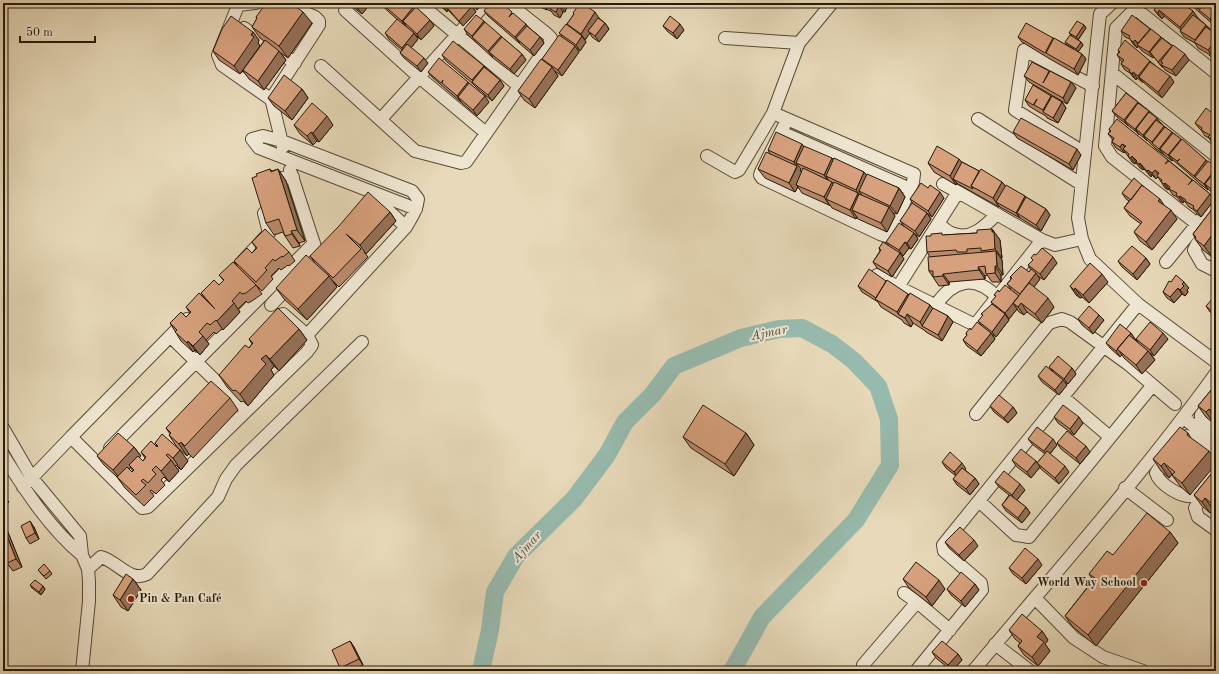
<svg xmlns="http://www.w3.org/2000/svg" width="1219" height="674" font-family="'Old Standard TT',serif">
	<rect width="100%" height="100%" fill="#e7d9b9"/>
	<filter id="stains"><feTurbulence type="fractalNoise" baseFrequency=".005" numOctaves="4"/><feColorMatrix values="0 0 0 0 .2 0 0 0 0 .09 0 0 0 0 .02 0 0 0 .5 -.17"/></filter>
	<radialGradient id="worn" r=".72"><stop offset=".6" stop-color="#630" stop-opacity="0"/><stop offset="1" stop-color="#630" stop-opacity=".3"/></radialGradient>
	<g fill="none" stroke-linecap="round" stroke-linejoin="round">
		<path stroke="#97baae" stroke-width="18" d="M481 671 490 630 495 592 516 556 574 499 607 455 625 422 653 394 674 366 741 338 779 329 802 328 832 344 854 361 878 386 889 419 890 465 856 520 762 617 732 671"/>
		<defs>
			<path id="minor" d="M239 3 218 55 222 65 269 98 273 96 319 25V21L315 17 283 3
				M419 3 520 87
				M1112 3 1100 14 1078 218 1082 239 1090 259 1138 304 1216 362
				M1141 3 1116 28 1105 146 1112 157 1197 224
				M238 5 256 3
				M1136 9 1216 73
				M345 10 419 77 486 133
				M244 28 295 63
				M725 38 799 43
				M321 66 415 151 461 163 466 162 549 44 551 38 547 34 508 3
				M1112 73 1216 156
				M271 98 283 147
				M773 113 914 174 913 182 892 230 886 236 880 234 762 178 760 175 761 172 781 132
				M381 119 486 3
				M978 119 1081 184
				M784 126 781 132 910 189
				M1085 153 1015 110 1024 50 1093 86
				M707 156 735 172 739 170 773 113 799 43 832 3
				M290 170 316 250
				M269 179 293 177
				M943 184 958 192
				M1216 220 1197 244 1194 250 1202 264 1216 271
				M938 224C943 227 948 233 954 234 972 240 985 226 997 214
				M406 227C411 218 417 210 418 199L412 191 282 141 263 136 252 139 259 148 416 209
				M1042 240 958 192 898 287 975 325 1042 240 1055 245 1082 239
				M1166 262 1216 201
				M241 263 269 233 264 213
				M877 275 898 287
				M271 305 291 284
				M936 305C953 280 974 274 997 297
				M283 314 307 335
				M170 336 246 411
				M1216 395 1201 415V421L1216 432
				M1063 397 1110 437
				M207 399 235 370
				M976 414 1049 323 1062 319 1070 322 1128 364 1175 404
				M1184 418 1216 444
				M3 428 32 478 80 536 82 555 88 569 89 581V601L82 671
				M71 437 187 319
				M110 448 314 243
				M3 455C25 490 50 529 82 555
				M1216 455 1195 439 1187 436C1173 440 1164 461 1156 473 1159 484 1181 498 1193 496L1216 467
				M23 487 71 437 142 508 148 507 307 352 312 345 307 335 406 227 379 202
				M1125 488 1167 520
				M1207 489 1195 508 1198 517 1216 530
				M979 501 1016 535 1029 537 1152 386
				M88 569 101 557C117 561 130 583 147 574L218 497 226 479 236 465 362 342
				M1035 598 1074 638 1103 657 1143 671
				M917 602 950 630
				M995 644 1030 671
				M864 671 863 665 917 602 904 593
				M916 671 982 590 981 583 944 551 943 545 1138 304
				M973 671C1055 573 1141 477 1216 373"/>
		</defs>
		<use href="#minor" stroke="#564a35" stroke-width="14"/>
		<use href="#minor" stroke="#efe6d2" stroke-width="12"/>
	</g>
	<path fill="#b98a6c" stroke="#261a09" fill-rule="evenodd" d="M348 3H371L362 14Z
		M379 3H411L430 20 434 26 421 40 415 34 418 39 411 48 428 63 421 72 404 58 400 53 402 50 389 39 385 33 401 23Z
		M437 3H468L472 6 476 12 463 26 448 10 447 12Z
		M470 3H483L477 10Z
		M531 3H568L565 12H563L560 18 554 15 551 11 548 10 547 9V10Z
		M1188 3H1216V27L1190 4H1189Z
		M1154 10 1193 11 1197 17 1216 34V63L1214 61 1210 55 1198 48 1195 43 1184 37 1180 31 1181 30 1164 16 1162 19 1158 15Z
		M484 11 513 14 540 37 544 43 534 56 488 16Z
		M573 13 599 18 605 23 609 29 599 42 592 37 590 33 585 40 584 39 586 42 580 51 576 48 579 52 562 76 555 71 558 76 535 108 524 100 518 91 544 61 542 59 562 36 559 33 569 26 567 24 574 14Z
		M256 17 312 23 288 58 281 53 286 60 264 90 249 79 243 71 240 74 219 60 213 51 253 32 259 40 258 43 260 46 249 61 264 41 260 38 252 27 257 19Z
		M485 23 522 54 526 60 514 74 493 58 468 35 464 29Z
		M1084 25 1086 28 1078 40 1081 42 1083 45 1078 52 1082 54 1086 59 1078 75 1050 59 1022 42 1018 37 1053 38 1074 49 1067 45 1065 42 1072 36 1069 33Z
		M663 26 684 30 677 39 667 31Z
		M1150 29 1173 46 1189 60 1176 76 1165 70 1163 67H1162L1154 57 1153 58 1142 51 1138 46 1137 48 1133 44 1130 39 1125 37 1121 31Z
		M1118 50 1150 61 1174 82 1162 98 1143 82H1142L1137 78 1136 80 1133 77 1130 73 1125 70 1121 64 1122 62 1117 55 1119 52Z
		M442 55 484 66 500 80 504 86 492 101 476 87 473 84 446 61Z
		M428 72 469 83 489 102 477 116 432 77Z
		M1050 72 1071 82 1076 88 1067 104 1029 82 1024 76Z
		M302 89 308 98 292 120 274 106 268 98Z
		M1126 93 1149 111 1165 127 1181 139 1207 161 1216 167V196L1208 189V190L1199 183 1197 181 1173 160 1172 161 1156 149 1148 141 1117 117 1112 111Z
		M1051 96 1062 102 1066 108 1058 123 1047 118 1046 116 1037 111 1029 106 1025 100Z
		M1216 102V114L1212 108Z
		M1216 116V144L1215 145 1212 143 1209 138 1205 136 1201 130 1199 128 1195 123Z
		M294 125H333L319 142 317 141 313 145 300 134Z
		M1109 129 1168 160 1210 194 1214 200 1201 217 1197 214 1194 210 1189 207 1186 203 1184 201 1183 203 1180 201 1177 197 1173 195 1169 189 1168 190 1165 188 1158 177 1156 179 1152 175 1151 177 1144 169 1143 170 1140 168 1136 163 1135 164 1132 162 1125 152 1124 153 1116 148 1112 142 1113 140 1108 134 1110 131Z
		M1013 132 1081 155 1073 170 1017 138Z
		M803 146 833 160 864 172 866 175 899 188 905 197 897 214 893 213 895 216 887 232 858 219 857 217 856 219 832 208 831 206 802 193 798 187 795 192 765 178 758 169 770 154 768 150Z
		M962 162 979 171 1002 182 1005 186 1025 196 1026 197 1046 209 1050 215 1041 231 1020 218 1000 207 999 206V207L958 184 957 183 956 185 934 172 928 163Z
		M270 169 272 171 278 169 286 181 305 241 299 243 300 246 293 248 285 236 283 232 274 235 266 223 257 176Z
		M1122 193 1164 205 1177 219 1152 250 1140 241 1134 232 1141 224 1130 216 1124 208 1129 201 1126 199Z
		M944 198 932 217 928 214 931 219 919 237 915 234 918 239 911 249 909 248 903 256 901 255 904 259 892 277 877 268 873 262 880 251 879 248 889 246 886 242 904 226 900 221 913 204 910 199Z
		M1216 204V259L1213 255 1212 257 1203 250 1195 239V238L1193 234Z
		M390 212 396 221 366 254 364 252 368 257 339 287 332 280 337 287 307 320 284 299 276 288 315 263 310 256Z
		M992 229 1000 240 1002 258H1001L1002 260 1003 275H1001V282H992L987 275 985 276V279L949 282V285L939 286 929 271 930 257 927 252 944 235 977 233Z
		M252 242 289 252 295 261 289 266 288 265 281 270 279 268 271 276 273 279 262 291 247 276 256 285 262 294 252 301 248 303 246 301 238 309 240 312 223 330 222 329 216 334 214 332 206 340 209 344 200 355 195 350 193 352 181 341 170 323 186 317 190 313 186 307 205 299 201 293 219 285 224 281 219 275 239 269 234 261 252 253 256 248Z
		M1036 255 1057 263 1044 280 1038 276 1040 279 1034 287 1054 307 1042 323 1027 312 1024 315 1019 312 1017 309 1009 319 1008 318 1009 320 996 337 992 334 995 339 981 356 967 346 963 340 967 335 966 333 971 330 982 326 978 321 983 316 981 314 993 305 991 302 996 297 994 295 999 292 1011 289 1007 284 1011 279 1010 277 1029 272 1031 270 1028 265 1033 260 1031 258Z
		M1146 258 1150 264 1137 280 1122 267 1118 261Z
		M886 281 909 295 930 305 932 308 948 316 953 322 942 341 926 332 924 330 913 323 911 327 904 323 902 320 881 307 878 302 862 292 858 286Z
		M1108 282 1089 303 1082 297 1080 298 1076 295 1070 286Z
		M1171 282 1189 288 1187 290 1188 292 1185 296 1182 294 1174 303 1167 298 1163 292Z
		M1216 301V317L1210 312 1206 306Z
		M1099 315 1104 320 1093 334 1082 325 1078 319Z
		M299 329 307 340 279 371 274 366 271 370 274 375 248 406 243 401 241 402 227 387 219 375 249 348 252 344 249 339Z
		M1131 333 1135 339 1138 342 1136 339H1168L1154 356 1150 353 1155 360 1142 374 1124 358 1122 355 1120 357 1110 348 1106 343Z
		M1049 367 1072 368 1076 374 1068 384 1065 382 1067 385 1059 395 1042 382 1038 376 1053 371Z
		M1216 384V422L1214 424 1206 417 1198 406Z
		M230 398 238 410 193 458 189 454 187 456 177 447 169 435 170 434 166 428Z
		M990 406 1013 407 1017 413 1008 423 994 412Z
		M1054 417 1083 423 1074 435 1058 423Z
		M746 433 754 445 734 476 691 448 683 437Z
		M1188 433 1191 438 1190 495 1181 487 1172 475H1173L1172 474 1169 478 1161 471 1153 459Z
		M1028 439 1057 445 1050 454 1069 472 1059 484 1041 469 1037 463 1045 454 1032 444Z
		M155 443 188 461 181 470 176 465 175 466 179 471 169 482 164 477 161 480 165 485 156 494 151 490 150 491 154 496 144 506 125 488 117 477 104 465 97 456 134 447 141 456 139 457 143 461 145 458 141 452 157 447V446ZM130 467 133 471 132 472 129 469Z
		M1057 443 1090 452 1080 464 1061 449Z
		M1012 460 1036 461 1040 467 1031 478 1016 466Z
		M942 462 966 469 965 470 975 478 979 484 970 495 957 485 953 479 956 476 946 468Z
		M1216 468V514L1213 510 1210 513 1202 506 1194 495Z
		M995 482 1025 490 1017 500 1026 507 1030 513 1022 523 1006 511 1002 505 1009 495 999 487Z
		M3 495 9 502 3 507Z
		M3 520 22 567 13 571 7 563 3 553Z
		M34 527 39 539 30 544 26 538Z
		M1170 532 1178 543 1096 646 1073 627 1065 616 1093 580 1089 574 1113 555Z
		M945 542 978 546 964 561 949 548Z
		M1042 565 1026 584 1013 574 1009 568Z
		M38 570 50 571 52 574 46 579Z
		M133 579 141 590 128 611 121 607 113 595Z
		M903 579 945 589 932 606 909 588Z
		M975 584 979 590 965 607 951 595 947 589Z
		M30 585 43 586 45 589 41 595 32 588Z
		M1009 630 1042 631 1048 640 1045 644 1050 651 1038 666 1024 655 1018 646 1020 643 1015 639Z
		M350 641 354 647 363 665 350 671H342L340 668Z
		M932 652 958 654 962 660 952 671 936 658Z"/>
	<path fill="#967158" stroke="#261a09" d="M362 3H371L362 14 358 9Z
		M474 3H483L477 10 473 4Z
		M543 3H549L544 4 547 9V10L543 4Z
		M562 3H568L565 12 561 7Z
		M444 4 448 10 447 12 443 6Z
		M414 6 419 12 403 21 406 26V27L402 21Z
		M472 6 476 12 463 26 459 21Z
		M559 6 563 12 560 18 556 12Z
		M1159 10 1164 16 1162 19 1158 13Z
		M1193 11 1197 17 1184 33 1180 27Z
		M303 12 312 23 288 58 279 46Z
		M595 12 599 18 588 31 590 33 585 40 581 34Z
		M1216 12V23L1211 21 1214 25 1210 19Z
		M430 20 434 26 421 40 417 34Z
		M484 21 488 27 472 37 476 41 472 36Z
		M605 23 609 29 599 42 595 36Z
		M526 24 530 30 516 38 520 43 515 37Z
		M680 24 684 30 677 39 673 33Z
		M1084 25 1086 28 1078 40 1076 37Z
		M1206 25 1210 31 1198 44 1195 40Z
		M253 32 259 40 258 43 260 46 240 74 234 66Z
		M414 33 418 39 406 54 402 48Z
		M501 36 505 42 489 52 493 57 488 51Z
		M582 36 586 42 580 51 576 45Z
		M540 37 544 43 534 56 530 50Z
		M1161 37 1165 43 1150 52 1154 57 1153 58 1149 52Z
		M1135 40 1139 46 1137 45 1138 46 1137 48 1133 42Z
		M1216 41V52L1212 56 1208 50Z
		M1081 42 1083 45 1078 52 1076 49Z
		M575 46 579 52 562 76 558 70Z
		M1172 46 1176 52 1163 63 1161 61 1164 65H1161L1163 67H1162L1158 62Z
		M279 51 286 60 264 90 258 81Z
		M522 54 526 60 514 74 510 69Z
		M1082 54 1086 59 1078 75 1074 69Z
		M1185 54 1189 60 1176 76 1172 70Z
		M1215 56 1216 57V62L1213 58Z
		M424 58 428 63 421 72 417 66Z
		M1150 61 1154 67 1139 77 1143 82H1142L1138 76Z
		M484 66 488 72 475 84 472 80Z
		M552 67 558 76 535 108 529 99Z
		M1133 72 1137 78 1136 80 1132 74Z
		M1170 76 1174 82 1162 98 1158 92Z
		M500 80 504 86 492 101 488 95Z
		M468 82 473 88 458 97 461 102 457 96Z
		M1071 82 1076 88 1067 104 1063 98Z
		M302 89 308 98 292 120 285 111Z
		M485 96 489 102 477 116 473 110Z
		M1051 96 1055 102 1044 112 1043 110Z
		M1062 102 1066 108 1058 123 1053 118Z
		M1138 102 1142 108 1125 121 1128 126 1124 120Z
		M1149 111 1153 117 1136 129 1139 135 1135 129Z
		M327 116 333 125 319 142 313 133Z
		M1157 118 1161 124 1144 136 1147 141 1143 135Z
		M1164 126 1168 132 1153 144 1152 142Z
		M311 132 317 141 313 145 307 136Z
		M1172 132 1176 138 1160 149 1164 155 1159 149Z
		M1212 138 1216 143 1215 145 1211 139Z
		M1181 139 1185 145 1169 155 1173 160 1172 161 1168 155Z
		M802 144 808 153 796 163 801 169 800 170 803 175 796 185 798 187 795 192 789 183 797 167 794 162Z
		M1122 144 1127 149H1123L1125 152 1124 153 1120 147Z
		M1077 149 1081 155 1073 170 1069 164Z
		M1132 156 1136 162 1135 164 1131 158Z
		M832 158 838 167 826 176 830 183V184L824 175Z
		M959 159 966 167 953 179 957 183 956 185 950 176Z
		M1206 160 1211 166 1196 178 1194 176Z
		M1140 163 1144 169 1143 170 1139 164Z
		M1216 168V179L1205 184 1208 189V190L1204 184Z
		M278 169 286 181 305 241 297 230Z
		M1148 170 1152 175 1151 177 1147 171Z
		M1155 170 1159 175 1157 176 1158 177 1156 179 1152 173Z
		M864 172 871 181 859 191 863 197 862 199 856 190Z
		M832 182 838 190 826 199 830 206 824 197Z
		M1002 182 1009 190 996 202 999 206V207L993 198Z
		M1165 183 1169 189 1168 190 1164 184Z
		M899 188 905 197 897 214 890 206Z
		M1216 189V194L1214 191Z
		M940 192 944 198 932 217 928 211Z
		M858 193 864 202 852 210 857 217 856 219 850 210Z
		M1210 194 1214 200 1201 217 1197 211Z
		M1025 196 1029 202 1017 213 1020 218 1016 213Z
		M1180 196 1184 201 1183 203 1179 197Z
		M1160 199 1166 208 1158 201Z
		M889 207 895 216 887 232 881 223Z
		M1046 209 1050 215 1041 231 1036 225Z
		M1171 210 1177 219 1152 250 1146 242Z
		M390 212 396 221 366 254 360 245Z
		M927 213 931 219 919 237 915 231Z
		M992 229 1000 240 1002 258 995 249Z
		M291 231 299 243 300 246 292 234Z
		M914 233 918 239 911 249 907 243Z
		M1212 235 1216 240V252L1212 253 1213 255 1212 257 1204 246Z
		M905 242 909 248 903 256 899 250Z
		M996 251 1002 260 1003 275 997 266Z
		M900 253 904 259 892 277 888 271Z
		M1053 257 1057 263 1044 280 1040 274Z
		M1146 258 1150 264 1137 280 1133 274Z
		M995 266 1001 275V282L995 273Z
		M978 267 985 276V279L979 270Z
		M1036 273 1040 279 1024 300 1020 294Z
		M943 274 949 282V285L943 276Z
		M1102 274 1108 282 1089 303 1083 295Z
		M329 276 337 287 307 320 298 309Z
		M1184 282 1189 288 1187 290 1188 292 1185 296 1180 290 1182 284Z
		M1075 288 1082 297 1080 298 1074 290Z
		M1178 288 1182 294 1174 303 1170 297Z
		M908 294 914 303 907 314 913 323 911 327 905 318 899 315 897 312Z
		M1048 298 1054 307 1042 323 1035 314Z
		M1023 302 1022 304 1027 312 1024 315 1018 307 1013 303Z
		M234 303 240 312 223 330 217 321Z
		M1013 303 1017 309 1009 319 1005 313Z
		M930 305 936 313 923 327 920 322Z
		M1005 314 1009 320 996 337 992 332Z
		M1099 315 1104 320 1093 334 1089 328Z
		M948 316 953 322 942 341 938 335Z
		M299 329 307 340 279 371 270 359Z
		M991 333 995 339 981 356 977 351Z
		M1131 333 1135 339 1123 354 1118 349Z
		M1163 333 1168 339 1154 356 1150 350Z
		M203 336 209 344 200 355 193 346Z
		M188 341 195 350 193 352 187 343Z
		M1118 349 1122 355 1120 357 1116 351Z
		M1148 351 1155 360 1142 374 1136 365Z
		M266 355 274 366 271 370 274 375 248 406 240 394 261 359Z
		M1072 368 1076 374 1068 384 1064 379Z
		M1063 380 1067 385 1059 395 1055 390Z
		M1013 407 1017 413 1008 423 1004 418Z
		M1209 409 1216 420V422L1214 424 1206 412Z
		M1079 417 1083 423 1074 435 1070 429Z
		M746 433 754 445 734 476 725 464Z
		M1053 439 1057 445 1048 456 1044 451Z
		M181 442 189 454 187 456 179 444Z
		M1086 446 1090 452 1080 464 1076 458Z
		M134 447 141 456 120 479 113 470Z
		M180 450 188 461 181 470 173 458Z
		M1209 451 1216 461V464L1190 495 1182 483Z
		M171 460 179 471 169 482 161 471Z
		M1036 461 1040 467 1031 478 1027 472Z
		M962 463 966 469 958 478 954 472Z
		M1164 463 1172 474 1169 478 1161 466Z
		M1065 466 1069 472 1059 484 1055 478Z
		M975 478 979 484 970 495 966 489Z
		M1020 484 1025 490 1016 501 1012 495Z
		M1205 498 1213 510 1210 513 1202 502Z
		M1026 507 1030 513 1022 523 1018 518Z
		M3 520 22 567 16 559 3 526Z
		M30 521 34 527 39 539 35 533Z
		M1170 532 1178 543 1096 646 1088 635Z
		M974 540 978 546 964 561 959 555Z
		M1038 559 1042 565 1026 584 1022 578Z
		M133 579 141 590 128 611 120 600Z
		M939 580 945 589 932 606 926 597Z
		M975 584 979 590 965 607 961 601Z
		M43 586 45 589 41 595 39 592Z
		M1042 631 1048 640 1045 644 1050 651 1038 666 1032 657 1037 637Z
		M350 641 354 647 363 665 359 659Z
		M958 654 962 660 952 671 948 665Z"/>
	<path fill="#d7a17d" stroke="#261a09" d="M266 3H291L303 12 279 46 252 27 257 18 256 17Z
		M351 3H362L358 9Z
		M381 3H411L414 6 402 21Z
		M439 3H468L472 6 459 21 444 4 443 6Z
		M490 3H502L512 12 509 17 513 13 526 24 515 37 484 11Z
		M544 3H562L561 7 559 6 556 12 550 9 551 7 544 4Z
		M580 3H582L595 12 581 34 567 24 574 14 573 13Z
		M1159 3H1182L1193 11 1180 27 1159 10 1158 13 1154 10Z
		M1191 3H1203L1198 9Z
		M1205 3H1216V12L1210 19 1199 10Z
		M416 7 430 20 417 34 403 21Z
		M476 15 484 21 472 36 464 29Z
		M1132 15 1150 29 1138 43 1135 40 1133 42 1129 38 1130 36 1121 31Z
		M1193 15 1206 25 1195 40 1180 31Z
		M1216 15V24L1211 21Z
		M231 16 253 32 251 35 254 37 234 66 213 51 222 29Z
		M670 16 680 24 673 33 663 26Z
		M598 18 605 23 595 36 588 31Z
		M397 19 414 33 402 48 385 33Z
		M1077 21 1084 25 1076 37 1069 33Z
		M485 22 501 36 488 51 472 37Z
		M1026 23 1053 38 1045 53 1018 37Z
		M566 24 582 36 576 45 559 33Z
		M527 26 540 37 530 50 516 38Z
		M1206 27 1216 34V41L1208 50 1194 42Z
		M1151 29 1161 37 1149 52 1137 45Z
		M559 35 575 46 558 70 542 59Z
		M1070 35 1081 42 1076 49 1065 42Z
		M502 37 522 54 510 69 489 52Z
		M1054 38 1082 54 1074 69 1046 53Z
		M1162 38 1172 46 1158 62 1150 52Z
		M265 40 279 51 258 81 243 70Z
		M1125 40 1150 61 1138 76 1133 72 1132 74 1129 71 1130 70 1121 64 1124 60 1117 55 1120 52 1118 50Z
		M453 41 484 66 472 80 442 55Z
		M407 44 424 58 417 66 400 53Z
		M1173 45 1185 54 1172 70 1161 65 1163 63 1161 61Z
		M1216 47V56H1215L1213 58 1209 55Z
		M439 58 468 82 457 96 442 83 443 80 441 83 428 72Z
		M541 59 552 67 529 99 518 91Z
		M1032 62 1049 71 1043 83 1050 71 1071 82 1063 98 1024 76Z
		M1150 62 1170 76 1158 92 1139 77Z
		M484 67 500 80 488 95 472 82Z
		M284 75 302 89 285 111 268 98Z
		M469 83 485 96 473 110 458 97Z
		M1033 85 1051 96 1043 110 1034 105 1037 99 1033 105 1025 100Z
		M1126 93 1138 102 1124 120 1112 111Z
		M1052 96 1062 102 1053 118 1043 112Z
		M1216 102V110L1212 108Z
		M312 103 327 116 313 133 311 132 307 136 294 125Z
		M1138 103 1149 111 1135 129 1125 121Z
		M1206 108 1216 116V141L1212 138 1211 139 1208 137 1210 135 1201 130 1202 128 1195 123Z
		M1149 112 1157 118 1143 135 1136 129Z
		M1021 118 1077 149 1069 164 1013 132Z
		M1117 119 1168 160 1165 164 1169 161 1192 180 1188 185 1193 180 1210 194 1197 211 1193 208 1194 206 1185 201 1186 200 1180 196 1179 197 1176 195 1177 193 1169 189 1170 187 1165 183 1164 184 1161 182 1162 180 1157 176 1159 173 1155 170 1152 173 1148 170 1147 171 1140 163 1139 164 1136 162 1137 161 1132 156 1131 158 1128 156 1129 154 1123 149 1126 146 1122 144 1120 147 1112 142 1114 138 1108 134 1111 131 1109 129Z
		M1156 120 1164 126 1152 142 1144 136Z
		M1165 127 1172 132 1159 149 1152 143Z
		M776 132 802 144 794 162 768 150Z
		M1173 133 1181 139 1168 155 1160 149Z
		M1182 139 1206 160 1194 176 1177 162 1180 159 1177 161 1169 155Z
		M804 146 832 158 824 175 796 163Z
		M937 146 959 159 950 176 928 163Z
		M766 152 797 166 789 183 758 169Z
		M834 158 864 172 856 190 826 176Z
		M1208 161 1216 167V168L1204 184 1195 177Z
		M962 162 979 171 971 186 973 189 953 179Z
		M803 168 832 182 824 197 796 185Z
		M270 169 271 172 278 169 297 230 291 231 292 234 285 236 279 219 266 223 252 178 257 176 256 174Z
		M981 169 1002 182 993 198 971 186Z
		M1216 170V189L1214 191 1205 184Z
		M867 174 899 188 890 206 859 191Z
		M1134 178 1144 187 1142 185 1131 200 1122 193Z
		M834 182 858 193 850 210 826 199Z
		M921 183 928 188 930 185 940 192 928 211 910 199Z
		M1006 185 1025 196 1016 213 996 202Z
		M1142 185 1160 199 1158 201 1171 210 1146 242 1134 232 1142 222 1124 208Z
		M368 192 390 212 360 245 346 234 361 249 333 278 310 256 339 226Z
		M859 194 889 207 881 223 852 210Z
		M1026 197 1046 209 1036 225 1017 213Z
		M912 203 927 213 915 231 900 221Z
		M1216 204V238L1212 235 1204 246 1195 239 1196 237 1193 234Z
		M899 223 914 233 907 243 905 242 899 250 886 242Z
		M265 229 289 252 283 257 282 256 275 261 273 259 265 268 267 270 256 282 234 261 247 248 252 253 257 248 252 242Z
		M992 229V232H994L995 249 981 251V248L967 249V252H957L956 250 927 252 926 236H931V234L942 233V235L977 233V230Z
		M883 242 900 253 888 271 873 262 881 250 879 248Z
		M1132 246 1146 258 1133 274 1118 261Z
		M1042 248 1053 257 1040 274 1028 265 1033 260 1031 258 1034 254 1036 255Z
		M1216 248V256L1212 253Z
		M996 251 997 266H995V273L986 274 985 266 978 267 979 270 943 274V276L933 277V271H929L928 257Z
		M306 255 329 276 298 309 276 288Z
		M233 262 256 285 246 293 242 294 240 292 232 301 234 303 217 321 216 320 210 325 207 323 199 332 203 336 193 346 188 341 187 343 175 332 177 330 170 323 181 312 186 317 191 312 186 307 199 293 215 309 201 293 214 280 219 285 224 280 219 275Z
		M1090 263 1102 274 1083 295 1075 288 1074 290 1070 286Z
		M1021 266 1029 272 1031 269 1036 273 1020 294 1007 284 1012 278 1010 277Z
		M869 269 886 281 876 298 858 286Z
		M1176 275 1184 282 1182 284 1184 286 1180 290 1178 288 1170 297 1163 292 1169 281 1171 282Z
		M887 280 908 294 897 312 875 299Z
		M1029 283 1048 298 1035 314 1021 303 1018 307 1013 303Z
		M1005 285 1019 296 1005 313 991 302 996 296 994 295 998 290 999 292Z
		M910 293 930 305 920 322 907 314 905 318 898 314Z
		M1213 298 1216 301V315L1206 306Z
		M992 304 1005 314 992 332 978 321 983 315 981 314Z
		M1089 306 1099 315 1089 328 1078 319Z
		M278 308 299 329 270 359 266 355 261 359 266 364 240 394 235 390 233 391 219 375 245 345 249 348 253 343 249 339Z
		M933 308 948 316 938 335 922 326Z
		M977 322 991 333 977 351 963 340 967 335 966 333 970 328 971 330Z
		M1150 322 1163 333 1150 350 1136 339Z
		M1120 324 1131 333 1116 351 1106 343Z
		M1129 335 1148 351 1136 365 1117 349Z
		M1058 356 1072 368 1064 379 1049 367Z
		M1046 366 1063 380 1055 390 1038 376Z
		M211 381 230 398 185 446 181 442 179 444 169 435 171 433 166 428Z
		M1216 384V415L1209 409 1206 412 1198 406Z
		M999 395 1013 407 1004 418 990 406Z
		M703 405 746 433 725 464 683 437Z
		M1063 405 1079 417 1070 429 1054 417Z
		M1037 427 1053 439 1044 451 1028 439Z
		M1180 427 1188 433 1187 435 1209 451 1182 483 1172 475 1175 472 1164 463 1161 466 1153 459Z
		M1067 431 1086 446 1076 458 1057 443Z
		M118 433 134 447 113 470 97 456Z
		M162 434 180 450 173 458 168 454 166 455 171 460 161 471 156 466 152 470 156 474 148 483 143 479 141 481 146 485 136 495 117 477 127 467 132 472 134 470 129 465 138 456 143 461 146 457 141 452 151 441 157 447 158 446 155 443Z
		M1021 449 1036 461 1027 472 1012 460Z
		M1047 451 1065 466 1055 478 1037 463Z
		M950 452 962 463 954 472 942 462Z
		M962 468 975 478 966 489 953 479Z
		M1216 468V507L1205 498 1202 502 1194 495Z
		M1004 471 1020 484 1012 495 995 482Z
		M1010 495 1026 507 1018 518 1002 505Z
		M1216 508V513L1214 511Z
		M1147 513 1170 532 1088 635 1065 616 1095 578 1089 574 1107 551 1113 555Z
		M30 521 35 533 26 538 21 526Z
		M3 526 16 559 7 563 3 553Z
		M960 527 974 540 959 555 945 542Z
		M1025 548 1038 559 1022 578 1009 568Z
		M916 562 939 580 926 597 903 579Z
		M44 564 50 571 44 576 38 570Z
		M961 572 975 584 961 601 947 589Z
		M126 574 133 579 120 600 113 595Z
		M35 580 43 586 39 592 30 585Z
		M1022 614 1042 631 1037 637 1044 642 1032 657 1018 646 1022 641 1009 630Z
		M350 641 359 659 340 668 332 650Z
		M942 641 958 654 948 665 932 652Z"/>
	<g fill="#8f2418" stroke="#efe6d2" stroke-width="1.5">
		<circle cx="1144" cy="583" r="4"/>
		<circle cx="131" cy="599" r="4"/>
	</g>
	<g text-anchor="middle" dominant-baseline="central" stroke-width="4" stroke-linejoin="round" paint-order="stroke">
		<g font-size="12" font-weight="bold" fill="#261a09" stroke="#efe6d2" text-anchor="end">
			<text x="1136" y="583">World Way School</text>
			<text x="139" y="599" text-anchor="start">Pin &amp; Pan Café</text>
		</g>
		<g font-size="13" font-style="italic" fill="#484a3b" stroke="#efe6d2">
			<text transform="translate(769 333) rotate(-11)">Ajmar</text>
			<text transform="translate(527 547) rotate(-48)">Ajmar</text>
		</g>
	</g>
	<rect width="1219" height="674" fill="none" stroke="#e7d9b9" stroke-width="16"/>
	<rect x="4" y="4" width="1211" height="666" fill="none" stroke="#261a09" stroke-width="2"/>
	<rect x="8" y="8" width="1203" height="658" fill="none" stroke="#261a09"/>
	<path d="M20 36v6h75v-6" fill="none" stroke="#261a09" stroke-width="2"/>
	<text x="26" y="36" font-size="12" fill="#261a09" stroke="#efe6d2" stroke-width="3" paint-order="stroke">50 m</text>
	<rect width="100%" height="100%" filter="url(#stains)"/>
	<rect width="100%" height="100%" fill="url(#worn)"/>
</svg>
